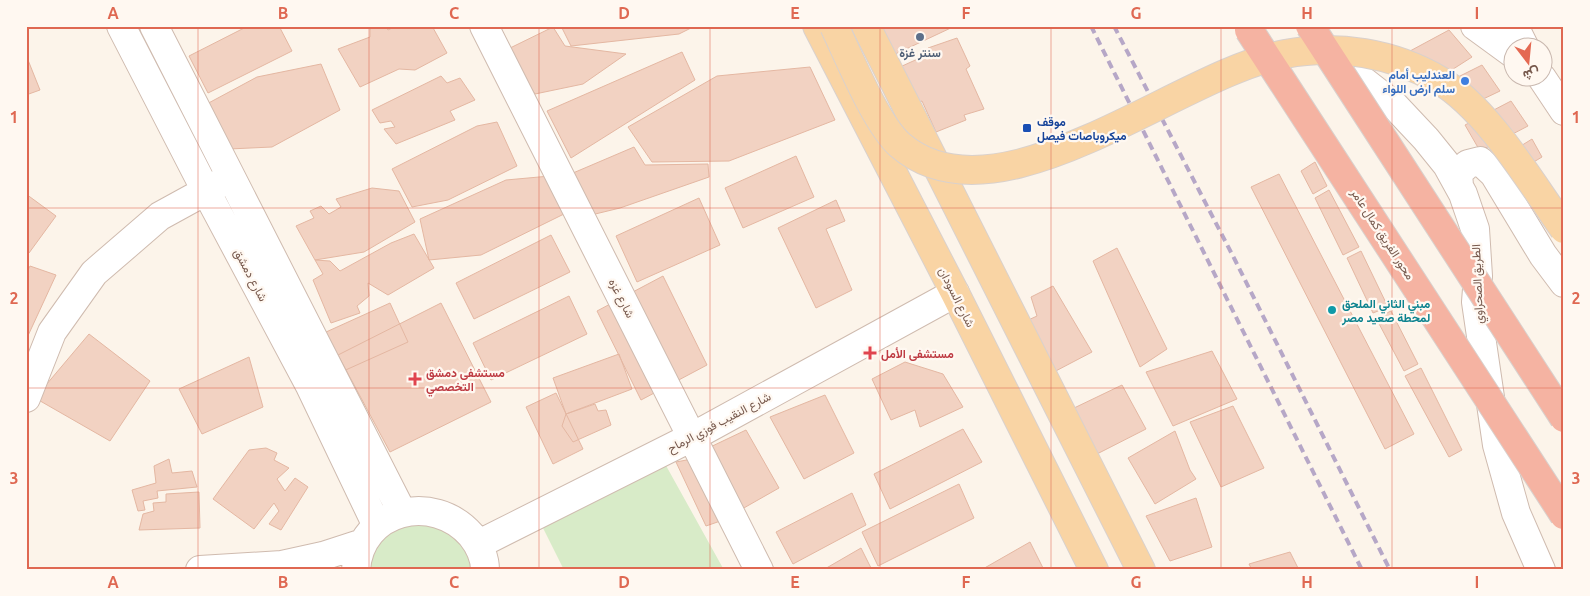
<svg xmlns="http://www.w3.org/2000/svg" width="1590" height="596" font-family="Ubuntu,Vazirmatn,sans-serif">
	<rect width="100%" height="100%" fill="#fcf4ea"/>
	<path fill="#d8ebc8" d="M664 462 724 570H564L543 528Z
		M419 517 463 536 473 570H368L380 533Z"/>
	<path fill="#f2d2c2" stroke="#e4b7a2" d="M248 26H279L292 51 208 93 189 56Z
		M378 26H385L388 30 396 26H432L447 53 415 70 399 69 360 87 338 49 370 37V29Z
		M561 26H695L679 34 571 46Z
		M875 26H955L889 57Z
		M553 27 565 46 626 54 583 84 535 94 506 50Z
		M1449 30 1472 57 1436 80 1410 51Z
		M957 38 970 66 966 69 984 109 964 115 966 120 936 132 922 101 917 103 900 67 933 52 928 48Z
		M682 52 695 80 571 158 547 111Z
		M26 55 40 90 26 95Z
		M321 64 340 110 272 147 229 149 203 106 257 77Z
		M1482 65 1500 91 1458 111 1440 86Z
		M810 67 835 120 729 161 652 162 628 127 717 76Z
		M441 76 447 83 460 78 475 100 450 111 455 120 396 144 384 129 395 127 391 121 380 123 372 110Z
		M1511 101 1528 126 1480 151 1465 125Z
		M497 122 517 166 448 200 412 207 392 169 477 126Z
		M1532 139 1542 157 1507 178 1495 162Z
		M634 147 645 165 708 164 709 177 620 208 587 216 566 176Z
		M796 156 814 197 743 228 725 188Z
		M1315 162 1327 186 1313 194 1301 171Z
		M1279 174 1414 434 1385 449 1251 187Z
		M550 176 566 213 481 255 429 260 420 219 506 180Z
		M372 188 399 191 415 222 364 252 315 260 296 226 314 218 310 211 321 206 329 214 341 207 336 199Z
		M1329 190 1359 247 1343 255 1315 198Z
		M26 194 56 216 29 253 26 251Z
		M699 198 720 245 637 282 616 236Z
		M836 200 845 221 826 229 852 290 816 308 778 228Z
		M414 234 434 268 388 295 368 283 369 296 357 306 360 313 331 323 313 280 323 274 315 260 330 261 340 271 391 243Z
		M551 235 570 272 474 319 456 283Z
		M1117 248 1167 349 1140 367 1093 261Z
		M1361 251 1388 307 1373 313 1347 258Z
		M30 266 56 275 26 340V274Z
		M663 276 707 365 641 400 597 311Z
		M1053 286 1092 352 1050 374 1024 322 1037 316 1031 297Z
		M569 296 587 334 491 380 473 343Z
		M390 303 408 342 310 386 293 347Z
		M441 303 491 402 390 452 338 355Z
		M1391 311 1418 364 1404 371 1376 318Z
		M89 334 150 381 110 441 35 398Z
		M1212 351 1237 399 1173 426 1146 372Z
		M619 354 632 389 566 414 553 378Z
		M249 357 263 407 202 434 179 389Z
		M905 362 943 374 963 407 920 427 915 410 891 420 872 379Z
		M1421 368 1462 450 1449 457 1405 376Z
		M1122 385 1146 429 1093 456 1072 409Z
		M556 393 583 449 553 464 526 407Z
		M825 395 854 453 804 479 770 417Z
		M595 404 598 411 606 410 611 425 573 442 562 426 566 414Z
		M1233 406 1264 468 1221 487 1190 422Z
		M963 429 982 462 890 509 874 474Z
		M746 430 779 488 735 513 704 450Z
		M1175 431 1190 470 1196 479 1155 504 1128 458Z
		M266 448 277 453 274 460 289 468 277 479 285 491 295 478 308 487 281 530 269 524 279 511 274 503 254 529 213 499 249 450Z
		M697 458 729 518 706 526 676 462Z
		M169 459 172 473 192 471 197 487 157 491 158 498 143 501 145 510 138 511 132 490 156 483 154 466Z
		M959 484 974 518 878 566 862 532Z
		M199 492 200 528 139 530 143 514 154 511 153 503 166 502V494Z
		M852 493 866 525 793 564 776 532Z
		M1196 498 1212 547 1170 561 1146 516Z
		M1030 542 1043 568 981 570Z
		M861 548 872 570H823Z
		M1290 552 1299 570H1252L1249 564Z"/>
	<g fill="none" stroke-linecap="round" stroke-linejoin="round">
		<defs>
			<path id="minor" d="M121 26 206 191 310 386 377 526
				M154 26 402 512
				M484 26 759 570
				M1475 26 1512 53
				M1514 26 1525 48
				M1334 58 1394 105 1426 139 1447 165 1463 194 1475 229 1478 276 1476 302 1497 445 1516 513 1541 570
				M1542 78 1564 111
				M1459 186 1458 173 1468 164 1480 161 1494 174 1543 255 1564 283
				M26 398 52 332 94 273 160 216 222 182
				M479 544 692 437 955 293
				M200 570 282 565 323 556 363 543
				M356 570C360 509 433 492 471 535 479 545 485 556 485 570"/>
			<path id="major" d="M817 26 955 293 1094 570
				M866 26 1141 570"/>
		</defs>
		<use href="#minor" stroke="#cfbbaf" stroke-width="30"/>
		<use href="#major" stroke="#d9d1cd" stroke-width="30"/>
		<use href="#minor" stroke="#fff" stroke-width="28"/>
		<use href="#major" stroke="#f9d4a4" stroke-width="28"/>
		<path stroke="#b6a7c7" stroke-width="4" stroke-dasharray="8 5" stroke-linecap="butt" d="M1091 26 1362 570
			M1114 26 1235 260 1390 570"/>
		<defs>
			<path id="major-bridge" d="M834 26C849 57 876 124 900 145 998 230 1179 73 1285 54 1337 44 1393 53 1439 80 1488 109 1531 183 1564 229"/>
			<path id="highway-bridge" d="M1310 26 1564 418
				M1249 30 1564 515"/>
		</defs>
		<use href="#major-bridge" stroke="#d9d1cd" stroke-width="30" stroke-linecap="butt"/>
		<use href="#highway-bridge" stroke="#d9d1cd" stroke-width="30" stroke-linecap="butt"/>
		<use href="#major-bridge" stroke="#f9d4a4" stroke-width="28"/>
		<use href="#highway-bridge" stroke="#f5b3a2" stroke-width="28"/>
	</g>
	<path fill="none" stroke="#df6852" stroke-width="1" stroke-opacity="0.55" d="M198 26V570M369 26V570M539 26V570M710 26V570M880 26V570M1051 26V570M1221 26V570M1392 26V570M26 208H1564M26 388H1564"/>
	<circle fill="#5c6f8a" stroke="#fff8f1" stroke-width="2" cx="920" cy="37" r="5"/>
	<circle fill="#3f7fe0" stroke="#fff8f1" stroke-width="2" cx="1465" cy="81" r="5"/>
	<rect fill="#1a4fb4" stroke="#fff8f1" stroke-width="2" x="1022" y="123" width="10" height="10" rx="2.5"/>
	<circle fill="#0f9aa8" stroke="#fff8f1" stroke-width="2" cx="1332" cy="310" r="5"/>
	<g fill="#e0444e" stroke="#fff8f1" stroke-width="2">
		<path d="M867.5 345.5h5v5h5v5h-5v5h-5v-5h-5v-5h5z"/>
		<path d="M412.5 371.5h5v5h5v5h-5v5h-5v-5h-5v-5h5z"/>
	</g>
	<g text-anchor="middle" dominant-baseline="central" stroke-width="4.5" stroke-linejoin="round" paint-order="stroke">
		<g font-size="12" font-weight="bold" fill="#4e5e75" stroke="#fff8f1">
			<text x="920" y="52">سنتر غزة</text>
		</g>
		<g font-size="12" font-weight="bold" fill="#366cbe" stroke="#fff8f1" text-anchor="end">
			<text x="1455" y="74">العندليب أمام<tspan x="1455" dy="14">سلم ارض اللواء</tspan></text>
		</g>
		<g font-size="12" font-weight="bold" fill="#164399" stroke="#fff8f1" text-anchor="start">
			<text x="1037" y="121">موقف<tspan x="1037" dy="14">ميكروباصات فيصل</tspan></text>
		</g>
		<g font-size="12" fill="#77594d" stroke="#fff8f1">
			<text transform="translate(1383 234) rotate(57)">محور الفريق كمال عامر</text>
			<text transform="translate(251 275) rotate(62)">شارع دمشق</text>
			<text transform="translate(1477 284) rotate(-92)">الطريق الصحراوي</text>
			<text transform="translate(957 297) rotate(63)">شارع السودان</text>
			<text transform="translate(622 298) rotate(63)">شارع غزه</text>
			<text transform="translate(719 422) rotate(-28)">شارع النقيب فوزي الرماح</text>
		</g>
		<g font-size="12" font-weight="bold" fill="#0d838f" stroke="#fff8f1" text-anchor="start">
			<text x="1342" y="303">مبني الثاني الملحق<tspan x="1342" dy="14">لمحطة صعيد مصر</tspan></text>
		</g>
		<g font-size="12" font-weight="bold" fill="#be3a42" stroke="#fff8f1" text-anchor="start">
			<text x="881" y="353">مستشفى الأمل</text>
			<text x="426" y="372">مستشفى دمشق<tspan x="426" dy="14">التخصصي</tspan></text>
		</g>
	</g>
	<rect width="1590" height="596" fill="none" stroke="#fff8f1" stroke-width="55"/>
	<g transform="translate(1528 62) rotate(164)"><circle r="24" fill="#fff8f1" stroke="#c9b8af"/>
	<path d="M0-4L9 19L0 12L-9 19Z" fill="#e46952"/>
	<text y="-8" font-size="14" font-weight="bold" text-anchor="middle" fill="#77594d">ش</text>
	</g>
	<rect x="28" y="28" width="1534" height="540" fill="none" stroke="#df6852" stroke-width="2"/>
	<g font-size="16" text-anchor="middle" font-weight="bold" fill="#df6852">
		<text x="113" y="19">A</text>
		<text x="283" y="19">B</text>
		<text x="454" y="19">C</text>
		<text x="624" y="19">D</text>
		<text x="795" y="19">E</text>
		<text x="966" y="19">F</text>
		<text x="1136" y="19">G</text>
		<text x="1307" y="19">H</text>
		<text x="1477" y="19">I</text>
		<text x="14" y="123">1</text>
		<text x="1576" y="123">1</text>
		<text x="14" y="304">2</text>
		<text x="1576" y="304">2</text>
		<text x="14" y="484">3</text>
		<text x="1576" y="484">3</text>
		<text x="113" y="588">A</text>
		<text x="283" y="588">B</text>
		<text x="454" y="588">C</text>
		<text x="624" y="588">D</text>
		<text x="795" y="588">E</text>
		<text x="966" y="588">F</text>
		<text x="1136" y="588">G</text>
		<text x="1307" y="588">H</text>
		<text x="1477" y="588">I</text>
	</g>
</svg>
